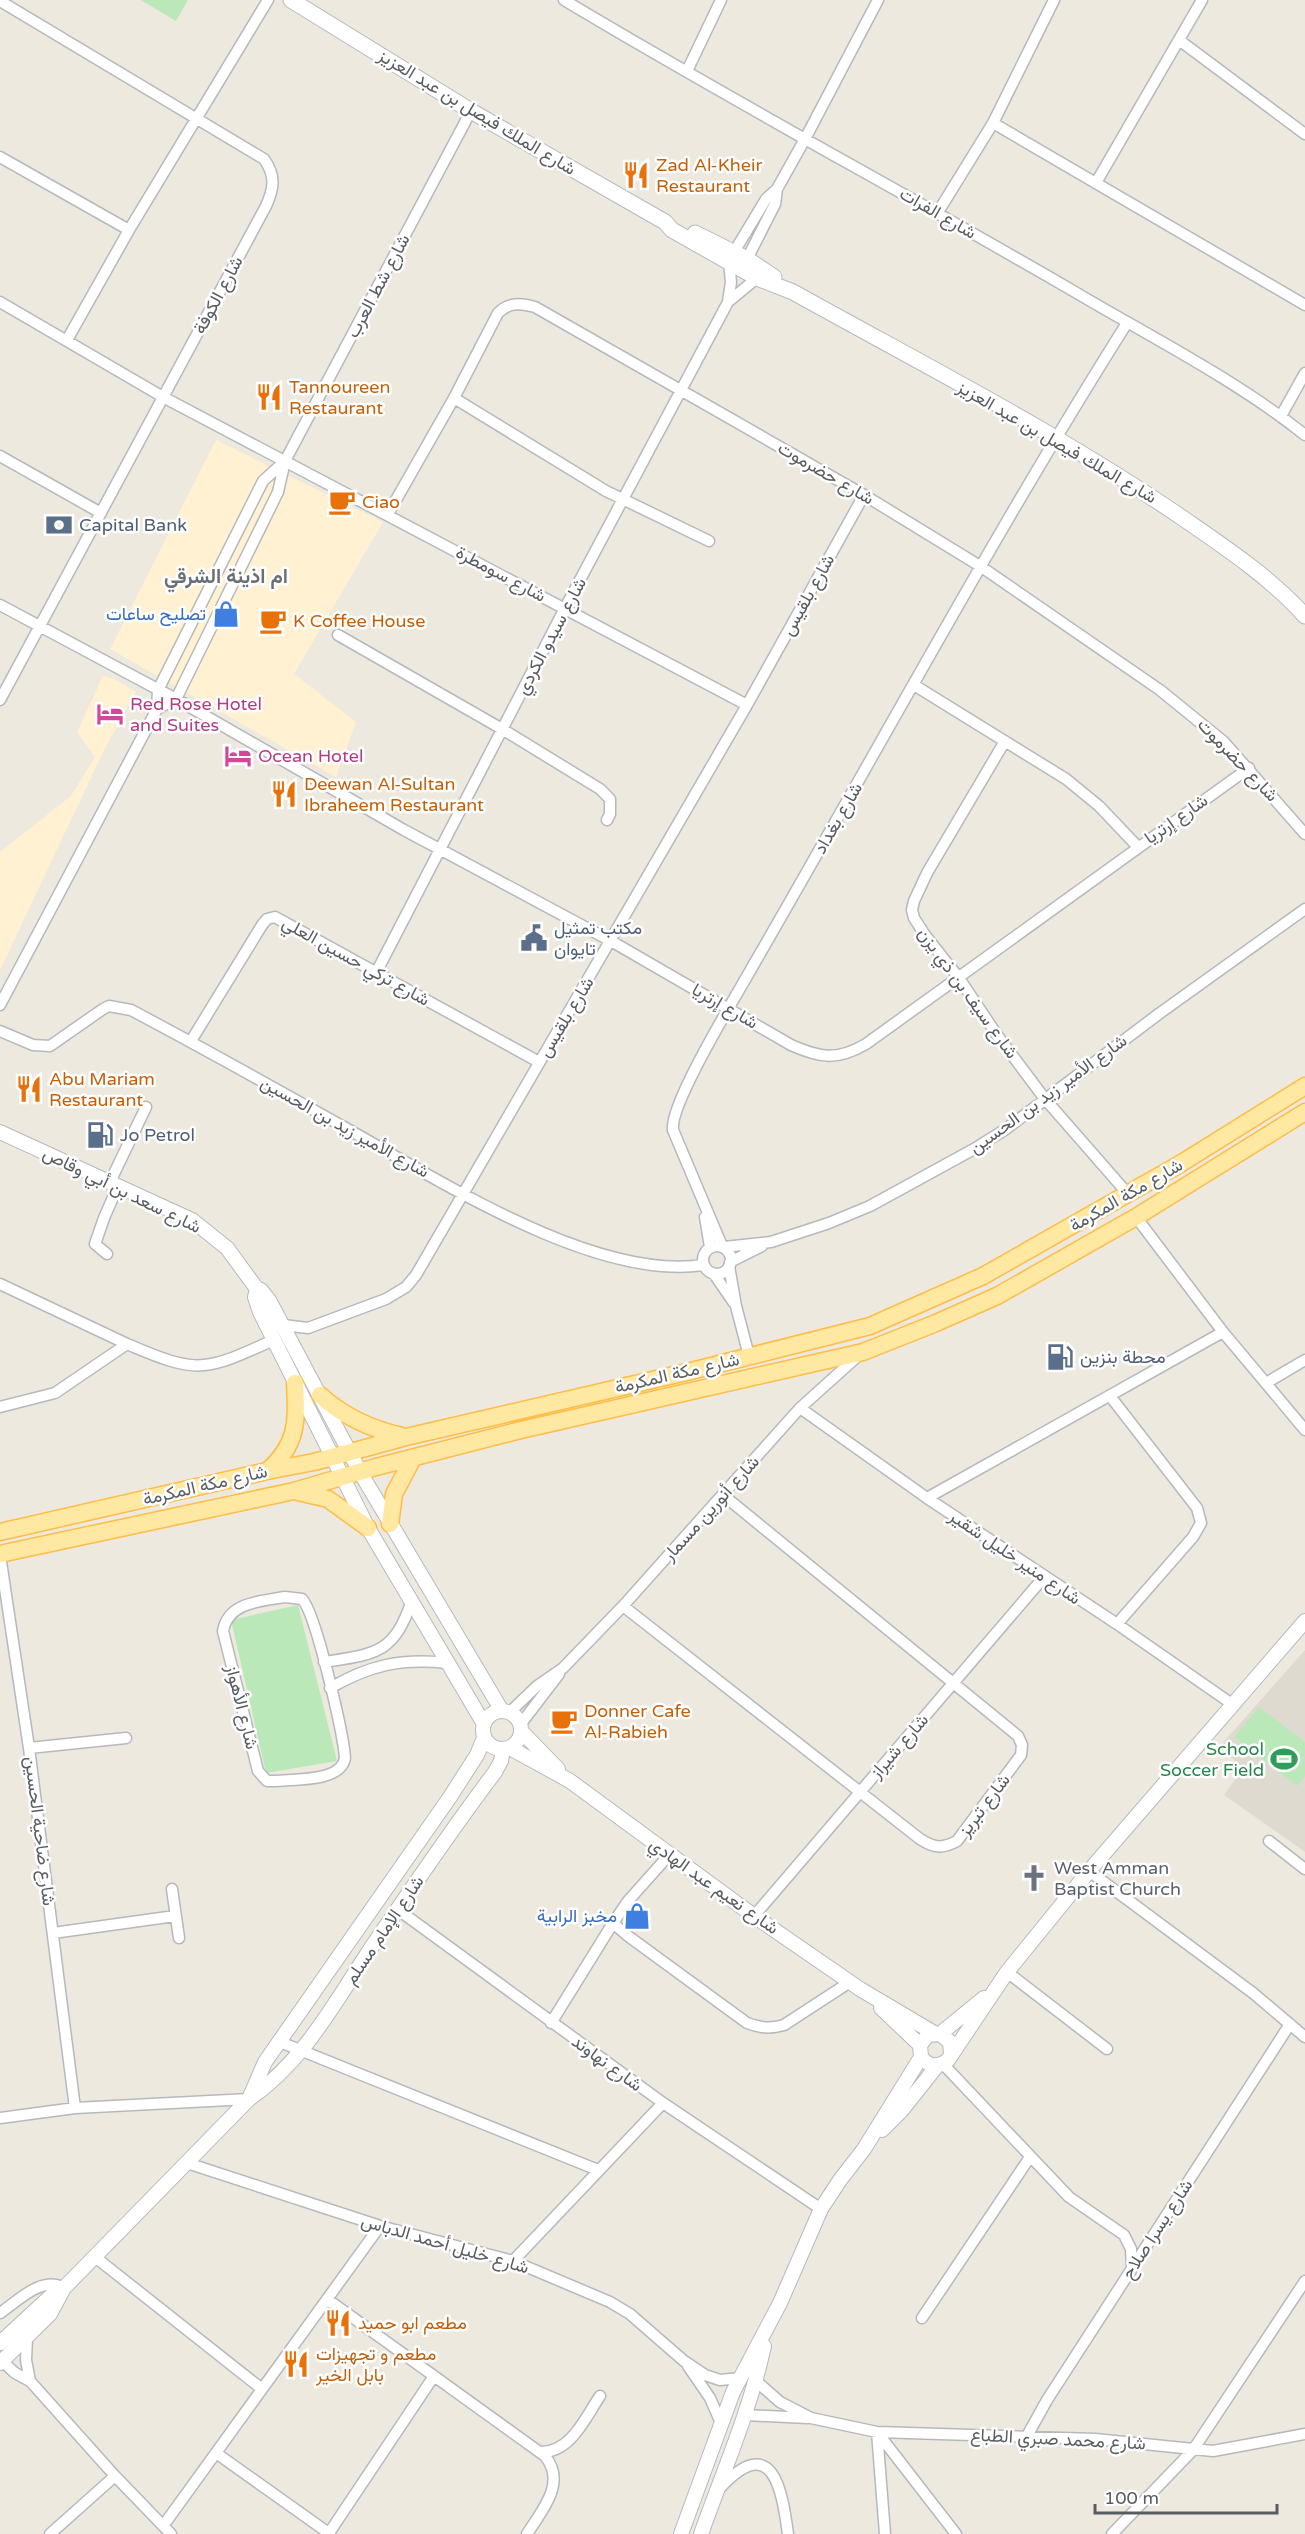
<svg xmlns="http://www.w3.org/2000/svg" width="1305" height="2534" font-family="'Varela Round',Vazirmatn,sans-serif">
	<rect width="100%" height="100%" fill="#ede9df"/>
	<path fill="#fff1d2" d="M216 440 383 522 294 674 356 722 336 777 110 649Z
		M103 676 114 679 136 692 104 750 0 970V852L71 796 95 757 77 732Z"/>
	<path fill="#dfdacf" d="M1305 1650V1852L1224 1795 1243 1768 1219 1747Z"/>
	<path fill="#bbe8b8" d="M141 0H188L176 21Z
		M298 1605 337 1761 266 1773 231 1620Z
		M1259 1707 1305 1742V1776L1297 1786 1234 1737Z"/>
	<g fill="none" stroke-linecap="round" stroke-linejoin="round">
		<defs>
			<path id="minor" d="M564 0C732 101 905 193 1075 292 1151 337 1236 380 1305 435
				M0 1 264 159C276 176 274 188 266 206L0 700
				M1179 40 1305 134
				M687 71 721 0
				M993 123 1305 305
				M0 157 129 230
				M1097 181 1202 0
				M938 212 993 123 1054 0
				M744 265 775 204 777 189
				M0 302 163 397 747 705
				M728 302 731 282 729 262 734 252 766 199 777 189 805 139 878 0
				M67 340 129 230 268 0
				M454 398 606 491 709 541
				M1281 416 1305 373
				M0 456 101 513
				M388 514 454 398 498 313C509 302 521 303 535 307L864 495 980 566 1160 690 1224 742 1305 834
				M0 605 176 699 404 830 611 941 791 1045C820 1058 837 1061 866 1044L1249 768
				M338 635 502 729 600 789 610 799V814L607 820
				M914 685 1066 779 1099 806 1138 847
				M157 709 176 699 278 492 285 461 471 111
				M1005 741 927 873 914 901 912 910 914 918 925 935 959 978 997 1035 1045 1099 1128 1194
				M377 971 565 608 728 302 757 278
				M0 1005 157 709 158 690 263 481 285 461
				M0 1031 33 1045 50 1046 103 1009 109 1006 131 1010C205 1049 278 1090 351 1131 442 1182 596 1281 703 1265
				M191 1041 262 925 267 919 275 917 539 1062
				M110 1182 146 1107
				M705 1217 710 1247
				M1136 1217 1223 1332 1305 1430
				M703 1260a14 14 0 1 1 28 0a14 14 0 1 1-28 0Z
				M722 1246 673 1130C669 1104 738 993 754 964 878 750 995 532 1127 323
				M724 1247 771 1242 829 1223 870 1206 974 1149 1006 1129 1160 1013 1305 909
				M107 1254 95 1244 104 1218 118 1186
				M730 1262 762 1246
				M729 1266 736 1306 749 1356
				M714 1274 734 1303
				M0 1284 127 1344C149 1353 180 1368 204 1365 227 1363 252 1349 274 1340
				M283 1325 308 1328 386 1299 406 1287 416 1275 747 705 864 495
				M1266 1383 1305 1360
				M1110 1396 1197 1508 1201 1523 1193 1537 1117 1624
				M0 1407 55 1393 127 1344
				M800 1408 927 1498 1117 1624 1232 1704
				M927 1498 1223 1332
				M0 1555 29 1748 75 2108
				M285 1597 302 1599C316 1613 343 1733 345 1758 341 1782 295 1779 275 1781H267L258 1771 223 1631C228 1602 261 1601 285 1597Z
				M623 1606 920 1839C934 1848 942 1849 957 1841L1021 1755 1022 1745 1018 1736 723 1495
				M324 1662C376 1654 394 1654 412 1600
				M330 1688C370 1665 401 1658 447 1663
				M509 1713 537 1686 563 1668 623 1606 800 1408 859 1355
				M520 1725 559 1674
				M29 1748 126 1738
				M1269 1841 1305 1869
				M669 1855 628 1901 613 1923 628 1936 747 2023C761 2028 770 2029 784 2025L850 1982
				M1089 1871 1253 1993 1305 2037
				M172 1889 179 1938
				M397 1909 663 2103 821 2209
				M754 1916 1044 1577
				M53 1933 175 1916
				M1007 1972 1107 2049
				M551 2023 613 1923
				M280 2042 598 2170
				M943 2064 1069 2197 1124 2235 1131 2249 1132 2268
				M0 2118 75 2108 249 2099
				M187 2163 380 2226 513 2261 610 2302 630 2314 684 2361 705 2375 720 2380 741 2378
				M95 2257 262 2389
				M513 2261 663 2103
				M327 2299 545 2456C567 2483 542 2510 527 2534
				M0 2313C18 2301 42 2275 64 2288
				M922 2318 1030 2157
				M27 2338 26 2360 30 2381
				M0 2359 15 2373 30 2381 115 2476 171 2534
				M688 2366 710 2398 721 2423
				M756 2381 780 2402 811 2418 877 2432 1095 2439 1213 2451 1305 2434
				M745 2415 808 2418
				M877 2432 956 2534
				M877 2432 885 2534
				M1027 2436 1047 2400 1290 2024
				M540 2452C571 2453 585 2418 600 2396
				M216 2453 330 2534
				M721 2487C773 2432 782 2490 788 2534
				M163 2526 380 2226
				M329 2533 434 2376
				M50 2534 115 2476
				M1112 2534 1193 2450 1305 2281"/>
			<path id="tertiary" d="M0 1132 192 1220 227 1248 257 1289 261 1290 269 1300 360 1472 502 1711
				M257 1289 255 1297 260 1312 368 1528 484 1724
				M483 1730a19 19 0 1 1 38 0a19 19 0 1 1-38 0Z
				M521 1731 558 1769
				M510 1748 570 1781 754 1916 860 1989 934 2033
				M881 2008 920 2045
				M940 2034 984 1998
				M951 2054 950 2042 940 2034 928 2035 920 2045 921 2057C929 2067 938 2068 948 2060L1007 1972 1089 1871 1305 1621
				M249 2099 265 2062 450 1797 477 1755 484 1738
				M882 2130 902 2110 937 2066
				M0 2343 51 2296 64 2288 249 2099C303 2062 334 2004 369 1951 410 1891 451 1830 495 1772L501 1761 503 1750
				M0 2363 50 2314 64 2288
				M681 2534 733 2392 780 2303 821 2209 840 2180 864 2149 921 2057
				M701 2534C723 2472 750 2411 764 2346"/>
			<path id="secondary" d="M291 0 471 111 665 222 672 230 757 278 793 292C924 365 1060 434 1184 519 1226 548 1271 578 1305 616
				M695 233 747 259 774 277"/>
			<path id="primary" d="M320 1395C344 1417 370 1429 402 1436
				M267 1471C298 1445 297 1421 295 1383
				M298 1492 328 1499 368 1528
				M390 1524 394 1494 413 1458
				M0 1532 267 1471 314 1462 406 1437 691 1371 870 1326 983 1276 1180 1164 1305 1086
				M0 1554 294 1491 376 1467 521 1430 863 1352 936 1323 997 1296 1136 1217 1305 1112"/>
		</defs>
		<use href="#minor" stroke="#b5b9be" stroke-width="13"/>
		<use href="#tertiary" stroke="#b5b9be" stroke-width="16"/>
		<use href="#secondary" stroke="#b5bac0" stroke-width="17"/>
		<use href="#primary" stroke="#ffbc46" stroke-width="19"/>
		<use href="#minor" stroke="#fff" stroke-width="10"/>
		<use href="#tertiary" stroke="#fff" stroke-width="14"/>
		<use href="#secondary" stroke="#fff" stroke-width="15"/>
		<use href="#primary" stroke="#ffe8a2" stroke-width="16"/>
	</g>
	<defs>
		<symbol id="restaurant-bare" viewBox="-9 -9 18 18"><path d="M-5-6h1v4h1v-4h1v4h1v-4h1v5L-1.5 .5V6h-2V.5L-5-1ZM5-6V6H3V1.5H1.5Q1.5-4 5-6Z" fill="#e8710a" stroke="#fff" stroke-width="2.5" paint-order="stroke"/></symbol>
		<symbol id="cafe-bare" viewBox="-9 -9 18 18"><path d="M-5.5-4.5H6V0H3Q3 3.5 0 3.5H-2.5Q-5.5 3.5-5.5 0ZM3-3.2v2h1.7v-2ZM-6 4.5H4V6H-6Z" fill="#e8710a" stroke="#fff" stroke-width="2.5" paint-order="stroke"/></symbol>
		<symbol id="bank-bare" viewBox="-9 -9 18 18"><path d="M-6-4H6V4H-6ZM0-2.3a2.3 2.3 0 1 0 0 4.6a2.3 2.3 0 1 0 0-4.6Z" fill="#5c6f8a" stroke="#fff" stroke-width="2.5" paint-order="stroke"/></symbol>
		<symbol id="shop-bare" viewBox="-9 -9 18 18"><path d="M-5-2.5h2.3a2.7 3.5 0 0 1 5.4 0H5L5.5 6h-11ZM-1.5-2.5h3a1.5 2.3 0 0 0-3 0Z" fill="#3f7fe0" stroke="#fff" stroke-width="2.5" paint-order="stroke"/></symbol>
		<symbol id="hotel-bare" viewBox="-9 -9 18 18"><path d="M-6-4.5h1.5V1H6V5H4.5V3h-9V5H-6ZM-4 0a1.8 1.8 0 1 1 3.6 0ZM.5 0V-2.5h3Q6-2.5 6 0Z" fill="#d1479c" stroke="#fff" stroke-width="2.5" paint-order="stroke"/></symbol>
		<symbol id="civic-bare" viewBox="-9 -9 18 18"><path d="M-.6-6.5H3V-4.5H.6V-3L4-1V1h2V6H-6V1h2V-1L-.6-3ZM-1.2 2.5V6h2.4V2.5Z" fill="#5c6f8a" stroke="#fff" stroke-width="2.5" paint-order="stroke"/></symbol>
		<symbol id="fuel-bare" viewBox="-9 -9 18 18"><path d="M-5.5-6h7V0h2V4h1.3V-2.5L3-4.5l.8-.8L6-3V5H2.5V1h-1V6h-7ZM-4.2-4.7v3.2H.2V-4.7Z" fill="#5c6f8a" stroke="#fff" stroke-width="2.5" paint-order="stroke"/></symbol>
		<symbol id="stadium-bare" viewBox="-9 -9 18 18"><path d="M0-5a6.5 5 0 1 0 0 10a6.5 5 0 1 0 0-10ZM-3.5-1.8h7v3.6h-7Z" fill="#2e9e5b" stroke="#fff" stroke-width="2.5" paint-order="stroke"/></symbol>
		<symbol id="church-bare" viewBox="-9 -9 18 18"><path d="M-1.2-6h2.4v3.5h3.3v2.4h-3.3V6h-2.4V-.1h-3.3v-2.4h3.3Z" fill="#6b7280" stroke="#fff" stroke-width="2.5" paint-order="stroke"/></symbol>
	</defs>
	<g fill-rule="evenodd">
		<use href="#restaurant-bare" x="617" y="156" width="38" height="38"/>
		<use href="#restaurant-bare" x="250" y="378" width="38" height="38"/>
		<use href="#cafe-bare" x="323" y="483" width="38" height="38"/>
		<use href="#bank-bare" x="40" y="506" width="38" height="38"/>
		<use href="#shop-bare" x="207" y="595" width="38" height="38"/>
		<use href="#cafe-bare" x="254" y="602" width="38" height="38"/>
		<use href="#hotel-bare" x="91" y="695" width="38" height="38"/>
		<use href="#hotel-bare" x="219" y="737" width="38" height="38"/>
		<use href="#restaurant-bare" x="265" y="775" width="38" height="38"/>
		<use href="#civic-bare" x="515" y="919" width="38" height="38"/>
		<use href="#restaurant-bare" x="10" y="1070" width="38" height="38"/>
		<use href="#fuel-bare" x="81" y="1116" width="38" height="38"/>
		<use href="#fuel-bare" x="1041" y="1338" width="38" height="38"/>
		<use href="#cafe-bare" x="545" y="1702" width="38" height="38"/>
		<use href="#stadium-bare" x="1265" y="1740" width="38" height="38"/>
		<use href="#church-bare" x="1015" y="1859" width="38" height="38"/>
		<use href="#shop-bare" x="618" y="1897" width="38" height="38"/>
		<use href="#restaurant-bare" x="319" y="2304" width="38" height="38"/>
		<use href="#restaurant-bare" x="277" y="2345" width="38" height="38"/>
	</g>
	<g text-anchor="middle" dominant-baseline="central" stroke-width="5" stroke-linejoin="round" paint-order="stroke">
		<g font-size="18" fill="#585d62" stroke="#fff">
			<text transform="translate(477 112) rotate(31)">شارع الملك فيصل بن عبد العزيز</text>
			<text transform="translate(938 213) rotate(30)">شارع الفرات</text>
			<text transform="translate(378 286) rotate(-62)">شارع شط العرب</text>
			<text transform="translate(218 295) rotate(-62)">شارع الكوفة</text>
			<text transform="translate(1057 442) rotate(30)">شارع الملك فيصل بن عبد العزيز</text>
			<text transform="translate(826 473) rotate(30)">شارع حضرموت</text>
			<text transform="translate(501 574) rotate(28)">شارع سومطرة</text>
			<text transform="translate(808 595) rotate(-61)">شارع بلقيس</text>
			<text transform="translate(551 636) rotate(-62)">شارع سيدو الكردي</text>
			<text transform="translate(1238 760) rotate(46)">شارع حضرموت</text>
			<text transform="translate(838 818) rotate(-60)">شارع بغداد</text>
			<text transform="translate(1176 819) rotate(-35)">شارع إرتريا</text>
			<text transform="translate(356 961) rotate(29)">شارع تركي حسين العلي</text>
			<text transform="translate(968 993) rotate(54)">شارع سيف بن ذي يزن</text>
			<text transform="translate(725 1006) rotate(30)">شارع إرتريا</text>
			<text transform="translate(566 1017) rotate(-59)">شارع بلقيس</text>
			<text transform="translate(1048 1094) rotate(-36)">شارع الأمير زيد بن الحسين</text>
			<text transform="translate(345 1127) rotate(29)">شارع الأمير زيد بن الحسين</text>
			<text transform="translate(122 1190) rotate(26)">شارع سعد بن أبي وقاص</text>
			<text transform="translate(1126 1195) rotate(-30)">شارع مكة المكرمة</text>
			<text transform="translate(677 1373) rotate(-13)">شارع مكة المكرمة</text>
			<text transform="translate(205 1485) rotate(-13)">شارع مكة المكرمة</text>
			<text transform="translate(711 1508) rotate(-48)">شارع أنورين مسمار</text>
			<text transform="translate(1015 1557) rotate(34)">شارع منير خليل شقير</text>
			<text transform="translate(242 1707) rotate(76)">شارع الأهواز</text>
			<text transform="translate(899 1746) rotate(-49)">شارع شيراز</text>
			<text transform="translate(984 1805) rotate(-53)">شارع تبريز</text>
			<text transform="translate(40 1831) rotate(83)">شارع ضاحية الحسين</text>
			<text transform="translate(714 1886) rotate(35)">شارع نعيم عبد الهادي</text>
			<text transform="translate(384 1930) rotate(-56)">شارع الإمام مسلم</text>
			<text transform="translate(607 2063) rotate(36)">شارع نهاوند</text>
			<text transform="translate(1157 2229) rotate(-57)">شارع يسرا صلاح</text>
			<text transform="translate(445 2244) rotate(16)">شارع خليل أحمد الدباس</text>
			<text transform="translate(1058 2439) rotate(3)">شارع محمد صبري الطباع</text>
		</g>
		<g font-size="18" fill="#c56008" stroke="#fff" text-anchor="start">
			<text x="656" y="165">Zad Al-Kheir<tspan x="656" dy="21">Restaurant</tspan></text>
			<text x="289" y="387">Tannoureen<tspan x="289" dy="21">Restaurant</tspan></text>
			<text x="362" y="502">Ciao</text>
			<text x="293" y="621">K Coffee House</text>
			<text x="304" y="784">Deewan Al-Sultan<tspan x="304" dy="21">Ibraheem Restaurant</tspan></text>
			<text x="49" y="1079">Abu Mariam<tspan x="49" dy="21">Restaurant</tspan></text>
			<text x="584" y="1711">Donner Cafe<tspan x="584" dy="21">Al-Rabieh</tspan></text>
			<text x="358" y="2323">مطعم ابو حميد</text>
			<text x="316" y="2354">مطعم و تجهيزات<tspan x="316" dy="21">بابل الخير</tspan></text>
		</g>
		<g font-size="18" fill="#4e5e75" stroke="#fff" text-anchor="start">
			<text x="79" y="525">Capital Bank</text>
			<text x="554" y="928">مكتب تمثيل<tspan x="554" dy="21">تايوان</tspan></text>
			<text x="120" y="1135">Jo Petrol</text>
			<text x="1080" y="1357">محطة بنزين</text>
		</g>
		<g font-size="18" fill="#366cbe" stroke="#fff" text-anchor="end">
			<text x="206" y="614">تصليح ساعات</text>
			<text x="617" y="1916">مخبز الرابية</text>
		</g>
		<g font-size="18" fill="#b23c85" stroke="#fff" text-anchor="start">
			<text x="130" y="704">Red Rose Hotel<tspan x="130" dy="21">and Suites</tspan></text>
			<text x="258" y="756">Ocean Hotel</text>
		</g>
		<g font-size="18" fill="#27864d" stroke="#fff" text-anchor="end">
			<text x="1264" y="1749">School<tspan x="1264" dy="21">Soccer Field</tspan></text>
		</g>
		<g font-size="18" fill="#5b616d" stroke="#fff" text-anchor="start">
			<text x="1054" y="1868">West Amman<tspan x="1054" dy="21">Baptist Church</tspan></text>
		</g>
		<g font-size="20" font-weight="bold" fill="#696f74" stroke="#fff">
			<text x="226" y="577">ام اذينة الشرقي</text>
		</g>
	</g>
	<path d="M1095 2504v9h182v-9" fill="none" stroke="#585d62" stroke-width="3"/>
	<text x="1104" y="2504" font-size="18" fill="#585d62" stroke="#ffffff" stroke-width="4.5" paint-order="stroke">100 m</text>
</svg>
